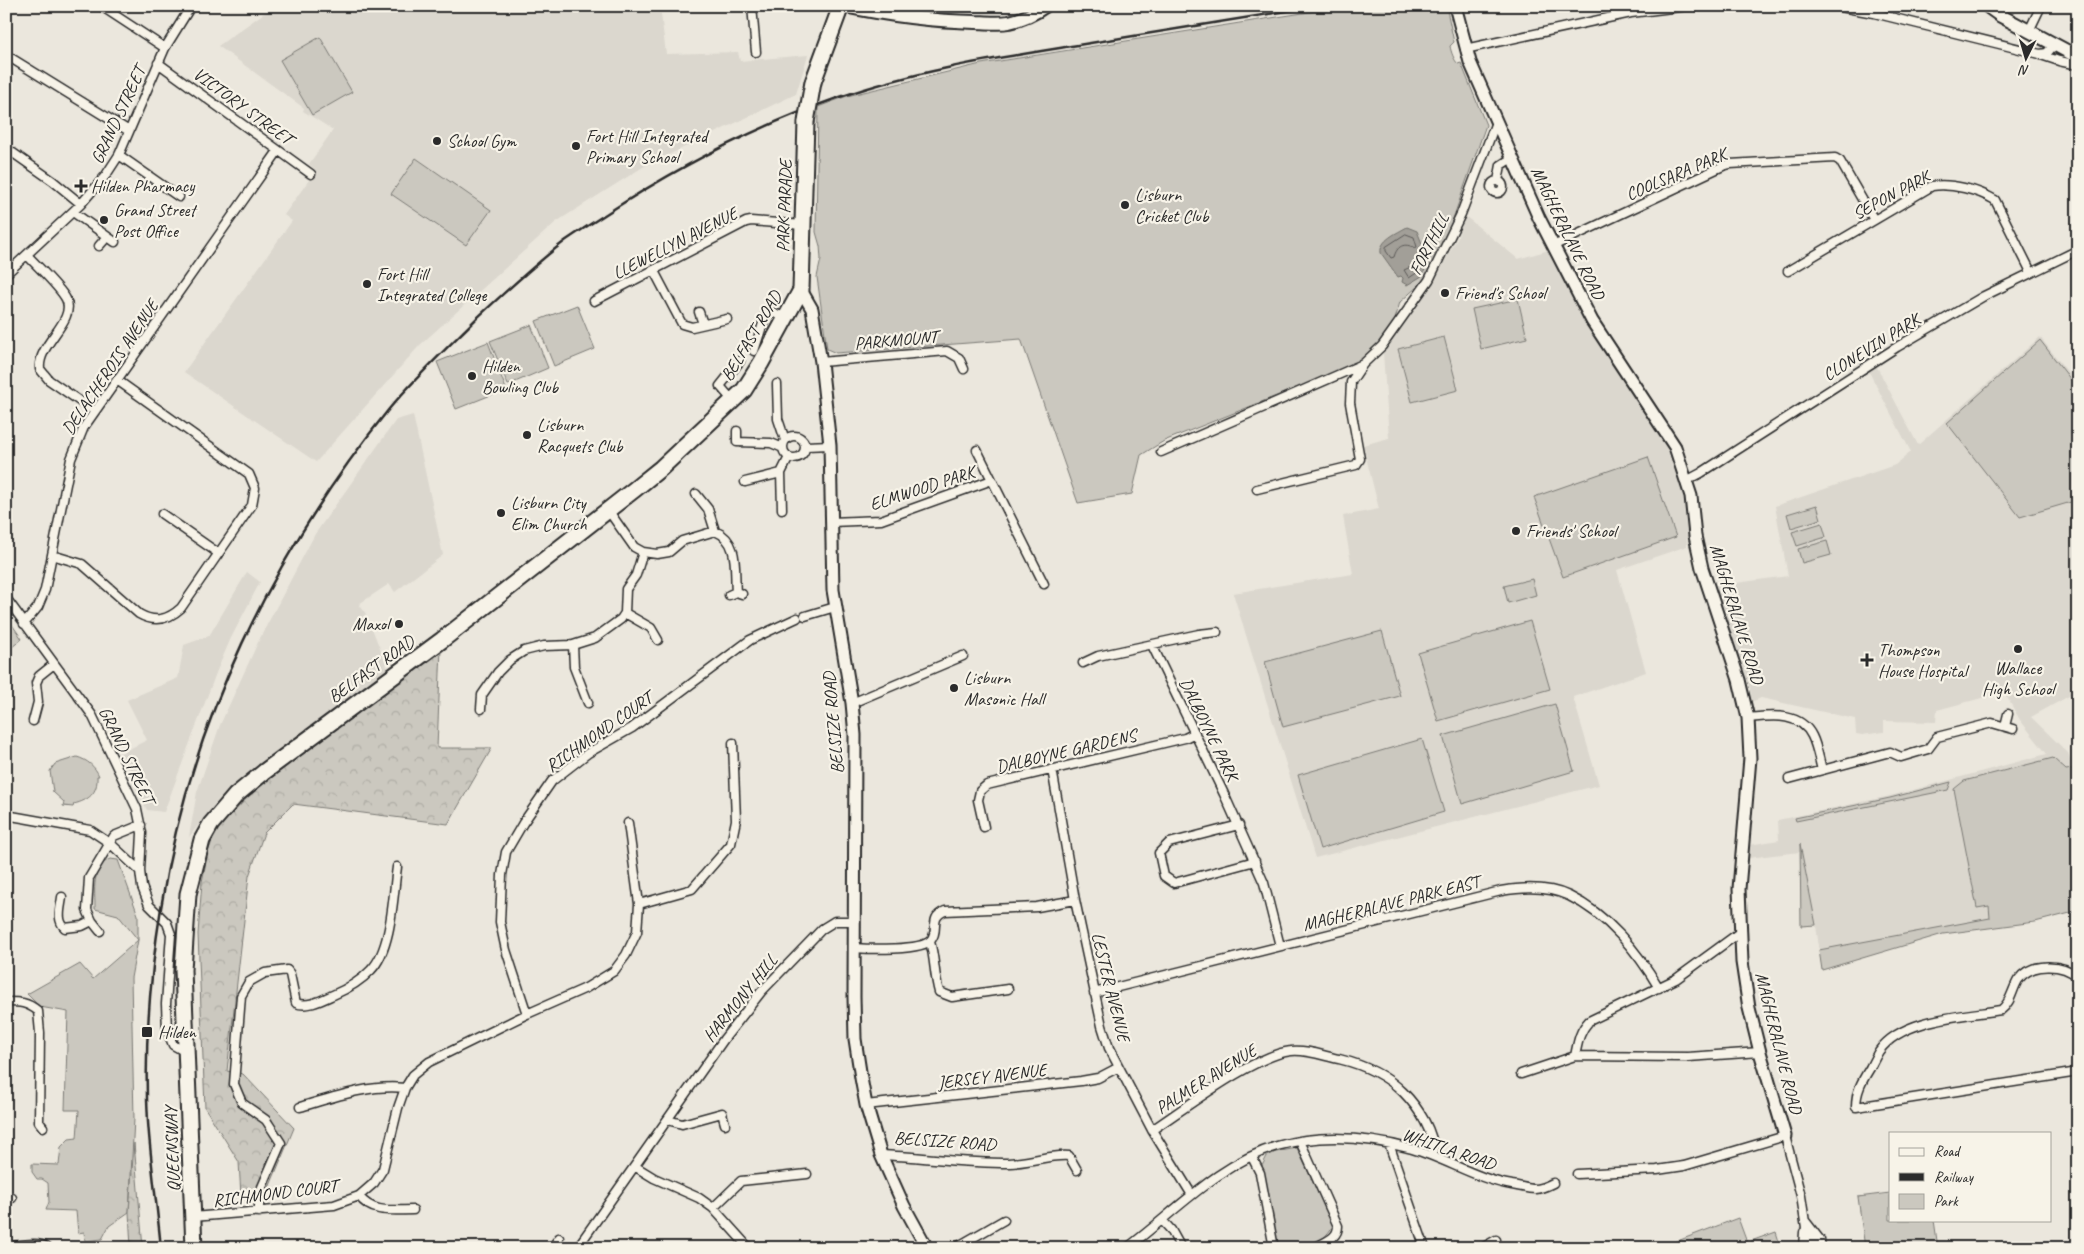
<svg xmlns="http://www.w3.org/2000/svg" width="2084" height="1254" font-family="Caveat,sans-serif">
	<defs>
		<pattern id="forest-crowns" width="20" height="18" patternUnits="userSpaceOnUse" patternTransform="scale(1.25)"><rect width="20" height="18" fill="#cbc8bf"/><path d="M2 6a3 3 0 1 1 6 0M12 15a3 3 0 1 1 6 0" fill="none" stroke="#aeaca4"/></pattern>
	</defs>
	<rect width="100%" height="100%" fill="#ebe7dd"/>
	<filter id="ink" filterUnits="userSpaceOnUse"><feTurbulence type="fractalNoise" baseFrequency=".02" numOctaves="2"/><feDisplacementMap in="SourceGraphic" scale="10" xChannelSelector="R" yChannelSelector="G"/><feConvolveMatrix kernelMatrix="1 2 1 2 8 2 1 2 1" color-interpolation-filters="sRGB"/></filter>
	<g filter="url(#ink)">
		<path fill="#dbd7ce" d="M274 6H660L666 54 738 52 740 61 808 55 796 94 643 167 556 222 420 345 316 462 184 372 292 221 284 215 316 170 309 164 333 130 303 111 304 108 218 46Z
			M1465 216 1518 259 1549 250 1578 304 1664 443 1675 465 1686 490 1687 546 1617 570 1646 672 1573 697 1599 785 1315 858 1233 593 1353 574 1343 516 1379 509 1363 445 1389 438 1383 353 1433 282 1457 239Z
			M2040 337 2078 385V691L2031 717 2068 753 2074 768H2078V911L2035 922 1943 934 1822 970 1816 925 1801 926 1800 852 1748 858 1749 845 1779 840 1778 820 1890 796 2047 754 2020 720 2004 692 1937 710 1936 722 1884 721V732L1862 735 1856 734 1855 719 1761 698 1751 702 1750 688 1714 586 1788 576 1775 506 1895 465 1911 452 1868 370 1876 365 1918 445Z
			M413 415 443 555 395 592 389 584 359 604 366 614 362 617 373 631 388 669 244 776 218 800 189 837 197 792 220 725 260 638 315 534 396 420Z
			M247 572 260 582 231 638 216 673 164 812 147 810 119 754 147 740 127 700 178 678 184 645 209 636Z"/>
		<path fill="#cbc8bf" stroke="#7b7a75" d="M1347 6H1446L1454 42 1450 46C1451 52 1454 60 1458 64L1461 63 1486 125 1449 230 1427 278 1400 302 1394 323 1380 344 1361 362 1164 441 1141 455 1132 494 1078 503 1021 339 836 353 827 349 817 277 821 259 820 246 816 232 818 107 847 96 981 64Z
			M320 37 352 92 312 115 280 60Z
			M416 158 491 210 466 245 391 194Z
			M1518 299 1527 338 1481 349 1472 309Z
			M577 305 595 349 554 366 536 321Z
			M531 325 548 368 508 385 490 341Z
			M1444 337 1458 390 1412 402 1398 349Z
			M2040 340 2078 389V500L2020 517 1947 423Z
			M488 342 506 389 456 409 437 362Z
			M1648 457 1676 537 1563 577 1534 497Z
			M1817 505 1821 519 1791 528 1787 514Z
			M1822 523 1826 537 1797 546 1792 532Z
			M1827 541 1831 555 1802 563 1798 549Z
			M1532 579 1536 595 1508 603 1504 586Z
			M1530 621 1550 689 1438 721 1418 653Z
			M1382 631 1400 696 1283 727 1265 662Z
			M1555 704 1574 771 1462 804 1443 736Z
			M1422 739 1444 812 1320 849 1298 775Z
			M77 757C87 760 95 766 99 776H97C98 793 89 800 74 804L73 807 63 806 64 802 53 792 50 771 55 764Z
			M2053 758 2066 770 2078 768V911L2035 922 1943 934 1822 970 1819 950 1990 918 1989 906 1977 908 1954 789 1964 781Z
			M1951 782 1948 790 1796 821 1795 818 1890 798Z
			M1800 844 1816 925 1801 926Z
			M110 859 118 860 138 915V940L131 978 134 1119 129 1212 109 1226 102 1239 85 1241 84 1232 78 1233 76 1211 46 1210 49 1202 48 1183 42 1179H37L32 1172V1164L59 1165 61 1147 69 1139 77 1138 79 1110H65L68 1012 40 1007 27 994 80 964 93 979 138 940 118 915 95 909C95 891 91 867 110 859Z
			M1297 1148 1333 1225C1323 1247 1298 1248 1276 1248L1261 1168 1267 1156 1276 1152Z
			M1890 1193V1220H1934L1938 1248H1865L1858 1197Z
			M1738 1218 1749 1248H1659Z
			M1776 1232 1781 1248H1753L1751 1241Z"/>
		<path fill="url(#forest-crowns)" stroke="#7b7a75" d="M6 616 22 639 6 652Z
			M441 648 437 748H492L448 824 293 804 264 833 249 876 227 1071 243 1074 294 1128 264 1200 249 1202 241 1196 239 1162 205 1108 198 934 202 882 208 852 216 830 254 791 348 717Z
			M134 1143 143 1248H131L129 1212Z"/>
		<path fill="#a29f98" stroke="#72716c" d="M1407 227 1417 231 1429 261 1422 276 1407 285 1402 282 1403 278 1401 276 1398 277 1381 253C1379 240 1397 233 1407 227Z"/>
		<g fill="none" stroke-linecap="round" stroke-linejoin="round">
			<path stroke="#5b5957" stroke-width="1" d="M1406 234 1414 237 1417 247 1415 248C1404 242 1397 246 1394 257L1391 258 1386 251V247Z
				M1418 256 1421 257 1423 261 1418 272 1409 278 1404 270 1413 266Z"/>
			<defs>
				<path id="street" d="M101 6 165 48
					M752 6 756 52
					M1835 6 1874 13 2040 54 2047 53 2054 45
					M2029 31 2041 6
					M1465 49 1631 13 1688 6
					M6 55 129 131
					M2041 55 2059 61 2078 65
					M158 63 311 174
					M6 148 53 181 81 204
					M119 155 179 197
					M1491 187a6 6 0 1 1 12 0a6 6 0 1 1-12 0Z
					M1498 181 1501 165 1512 158
					M73 212 115 242
					M99 246 107 237
					M1553 246 1723 166 1730 164 1835 158 1840 161 1874 220
					M27 255C37 266 60 287 66 299 77 321 37 344 40 369L49 380 94 411
					M654 271 682 324 692 327 727 319
					M1788 271 1932 186C1952 183 1978 190 1995 200L2031 272
					M6 274 81 204 106 175 119 155 165 48 191 6
					M594 301 746 222 751 221 803 225
					M699 312 703 324
					M754 351 767 311 786 317
					M821 362 947 351 959 358 964 369
					M777 384 778 419 785 440
					M733 401 720 386 740 361
					M737 431V442L771 443 783 448
					M783 447a11 11 0 1 1 22 0a11 11 0 1 1-22 0Z
					M806 446 830 445
					M977 450 1044 584
					M1161 452 1363 364 1382 346 1429 280 1461 214 1496 122
					M1686 481 1701 473 1897 347 1984 296 2078 250
					M745 482 781 473
					M1257 489 1356 465 1360 459 1350 403 1351 382 1363 364
					M696 494 708 509 715 531
					M782 509 781 473 789 457
					M608 510 634 547 643 552 657 554 669 552 682 541 715 531C740 541 734 570 736 592
					M162 514 218 553
					M831 522 881 520 992 480
					M52 555 82 564 139 614C155 623 168 620 181 608L252 505 255 488 249 474 117 380
					M729 595 736 592 742 594
					M6 598 92 715 137 809 142 833 140 871 142 887 149 905 167 923 171 934 166 1004 167 1030 173 1045 182 1050H187
					M625 613 651 628 658 640
					M805 616 835 607
					M24 624 38 607 45 590 71 459 84 427 278 151
					M573 645 574 667 588 703
					M1152 645 1224 794 1264 883 1280 946
					M1083 663 1098 656 1199 634 1217 632
					M852 703 963 656
					M481 709 482 695 498 672 510 660 524 651 544 646 573 645 595 638 621 619 625 613 626 589 636 575 643 552
					M1748 718C1770 716 1800 711 1812 736 1817 746 1819 759 1822 770
					M33 721 38 702 36 683 39 676 54 664
					M2005 726 2008 714
					M1052 769 1075 900 1102 1026 1109 1048 1152 1130 1192 1195
					M1789 779 1890 752 1901 757 1928 749 1937 737 1992 723 2013 729
					M6 815 90 830 111 844 140 871
					M1239 825 1169 843 1159 853 1164 876 1174 883 1255 861
					M984 827 978 800 980 791 987 785 1185 738 1195 733
					M62 897C61 907 56 920 65 928L82 926 92 921
					M639 904 692 889 731 844 736 820 733 743
					M100 931 92 921 87 910 89 878 114 836 141 825
					M930 942C935 958 934 975 939 992L952 997 1008 989
					M854 948C868 949 922 951 931 940 940 929 928 918 945 911L1037 907 1075 900
					M2078 977C2063 963 2031 962 2018 980 2012 990 2011 1003 2001 1010 1964 1016 1902 1018 1879 1051 1876 1056 1873 1062 1870 1068 1862 1081 1856 1091 1856 1107L2078 1072
					M1094 993 1501 891C1524 887 1548 886 1569 896 1607 914 1638 952 1659 988
					M6 1002C20 1002 27 1002 38 1011L40 1033 39 1122 43 1127
					M527 1014 506 950 500 922 502 875 506 852 523 823 552 781 588 753 632 728 750 640 797 618
					M1575 1056C1578 1042 1579 1032 1589 1021L1676 979 1739 933
					M1521 1074 1575 1056 1688 1057 1760 1052
					M866 1105 1081 1081 1098 1078 1119 1067
					M300 1107C334 1097 370 1084 405 1088
					M668 1120 682 1124 722 1113 725 1124
					M1152 1130C1184 1109 1254 1055 1291 1051 1306 1049 1324 1056 1339 1059 1364 1065 1385 1074 1403 1092 1418 1107 1436 1134 1433 1156
					M1300 1141 1338 1226C1338 1239 1324 1242 1314 1248
					M1389 1144 1425 1248
					M881 1155C923 1157 966 1163 1008 1163 1027 1163 1052 1154 1069 1156L1077 1170
					M1252 1157 1260 1173 1274 1248
					M636 1167 654 1178 699 1198 713 1208 749 1248
					M1577 1174 1657 1170 1684 1166 1785 1136 1801 1196 1809 1248
					M359 1196C372 1214 393 1210 413 1210
					M6 1199 12 1198
					M713 1208 741 1181 807 1174
					M259 1212V1194L281 1143 266 1120 242 1103 234 1084 241 996 249 982 265 973 287 970 290 974 296 1003C307 1008 322 1000 333 995 347 989 360 982 371 970 392 949 393 895 397 867
					M193 1217 334 1205 359 1196 374 1183 383 1169 398 1108 405 1088 413 1075 429 1062 527 1014 586 988 614 971 626 955 637 932 639 904 628 823
					M1162 1220 1171 1230 1181 1248
					M1806 1222 1820 1240 1821 1248
					M1809 1230 1815 1248
					M6 1247C18 1246 38 1240 48 1248
					M552 1248 559 1238
					M577 1248 724 1039 761 992 822 929 835 921H854
					M955 1248 1004 1220
					M1127 1248C1175 1212 1218 1164 1277 1146 1322 1133 1368 1137 1412 1149 1447 1159 1476 1179 1512 1185 1520 1186 1527 1189 1535 1189 1541 1189 1547 1186 1553 1183
					M1482 1248 1496 1240
					M1803 1248 1804 1232"/>
				<path id="secondary" d="M1455 6 1470 62 1539 218 1592 321 1675 447 1691 496 1695 536 1702 568 1739 680 1748 718 1750 758 1739 889 1742 962 1749 1008 1760 1052 1785 1136
					M801 290 812 309 821 362 830 445 833 590 852 703 855 735 854 997 855 1039 861 1078 866 1105 881 1155 904 1206 927 1248"/>
				<path id="primary" d="M844 6C887 15 930 21 975 22 986 22 998 24 1009 22 1022 19 1034 14 1045 6
					M1987 6 2001 16 2078 57"/>
				<path id="highway" d="M813 82 841 6
					M194 1248 183 970 188 894 202 840 211 824 236 795 264 772 442 640 635 489 661 468 744 390 761 363 801 290 806 122"/>
			</defs>
			<use href="#street" stroke="#2b2b2b" stroke-width="11"/>
			<use href="#secondary" stroke="#2b2b2b" stroke-width="15"/>
			<use href="#primary" stroke="#2b2b2b" stroke-width="16"/>
			<use href="#highway" stroke="#2b2b2b" stroke-width="19"/>
			<use href="#street" stroke="#f7f3e8" stroke-width="8"/>
			<use href="#secondary" stroke="#f7f3e8" stroke-width="11"/>
			<use href="#primary" stroke="#f7f3e8" stroke-width="12"/>
			<use href="#highway" stroke="#f7f3e8" stroke-width="15"/>
			<path stroke="#2b2b2b" stroke-width="2.5" d="M161 1248C157 1206 151 1164 148 1122 144 1053 150 976 161 908 189 725 273 553 389 409 416 377 447 348 477 318 505 292 534 265 565 241 578 232 592 223 606 214 679 166 757 126 840 97 917 70 998 58 1078 45 1158 32 1238 19 1318 6"/>
			<defs>
				<path id="highway-bridge" d="M806 122 813 82"/>
			</defs>
			<use href="#highway-bridge" stroke="#2b2b2b" stroke-width="19" stroke-linecap="butt"/>
			<use href="#highway-bridge" stroke="#f7f3e8" stroke-width="15"/>
		</g>
	</g>
	<g fill="#2b2b2b" stroke="#f7f3e8" stroke-width="2">
		<circle cx="437" cy="141" r="5"/>
		<circle cx="576" cy="146" r="5"/>
		<path d="M78.5 178.5h5v5h5v5h-5v5h-5v-5h-5v-5h5z"/>
		<circle cx="1125" cy="205" r="5"/>
		<circle cx="104" cy="220" r="5"/>
		<circle cx="367" cy="284" r="5"/>
		<circle cx="1445" cy="293" r="5"/>
		<circle cx="472" cy="376" r="5"/>
		<circle cx="527" cy="435" r="5"/>
		<circle cx="501" cy="513" r="5"/>
		<circle cx="1516" cy="531" r="5"/>
		<circle cx="399" cy="624" r="5"/>
		<circle cx="2018" cy="649" r="5"/>
		<path d="M1864.5 652.5h5v5h5v5h-5v5h-5v-5h-5v-5h5z"/>
		<circle cx="954" cy="688" r="5"/>
		<rect x="141" y="1026" width="12" height="12" rx="2.5"/>
	</g>
	<g text-anchor="middle" dominant-baseline="central" stroke-width="4.5" stroke-linejoin="round" paint-order="stroke">
		<g font-size="18" fill="#2b2b2b" stroke="#f7f3e8">
			<text transform="translate(243 106) rotate(36)">VICTORY STREET</text>
			<text transform="translate(118 115) rotate(-65)">GRAND STREET</text>
			<text transform="translate(1676 174) rotate(-23)">COOLSARA PARK</text>
			<text transform="translate(1891 195) rotate(-28)">SEPON PARK</text>
			<text transform="translate(784 206) rotate(-88)">PARK PARADE</text>
			<text transform="translate(1568 233) rotate(64)">MAGHERALAVE ROAD</text>
			<text transform="translate(675 243) rotate(-27)">LLEWELLYN AVENUE</text>
			<text transform="translate(1429 244) rotate(-63)">FORTHILL</text>
			<text transform="translate(751 336) rotate(-59)">BELFAST ROAD</text>
			<text transform="translate(896 340) rotate(-5)">PARKMOUNT</text>
			<text transform="translate(1871 347) rotate(-32)">CLONEVIN PARK</text>
			<text transform="translate(110 367) rotate(-56)">DELACHEROIS AVENUE</text>
			<text transform="translate(922 488) rotate(-18)">ELMWOOD PARK</text>
			<text transform="translate(1737 614) rotate(73)">MAGHERALAVE ROAD</text>
			<text transform="translate(371 669) rotate(-36)">BELFAST ROAD</text>
			<text transform="translate(833 723) rotate(-95)">BELSIZE ROAD</text>
			<text transform="translate(1209 729) rotate(64)">DALBOYNE PARK</text>
			<text transform="translate(599 732) rotate(-35)">RICHMOND COURT</text>
			<text transform="translate(1066 751) rotate(-13)">DALBOYNE GARDENS</text>
			<text transform="translate(127 755) rotate(64)">GRAND STREET</text>
			<text transform="translate(1391 903) rotate(-14)">MAGHERALAVE PARK EAST</text>
			<text transform="translate(1111 987) rotate(76)">LESTER AVENUE</text>
			<text transform="translate(740 998) rotate(-51)">HARMONY HILL</text>
			<text transform="translate(1779 1043) rotate(76)">MAGHERALAVE ROAD</text>
			<text transform="translate(992 1076) rotate(-7)">JERSEY AVENUE</text>
			<text transform="translate(1206 1079) rotate(-32)">PALMER AVENUE</text>
			<text transform="translate(945 1141) rotate(4)">BELSIZE ROAD</text>
			<text transform="translate(172 1149) rotate(-92)">QUEENSWAY</text>
			<text transform="translate(1449 1149) rotate(19)">WHITLA ROAD</text>
			<text transform="translate(275 1193) rotate(-7)">RICHMOND COURT</text>
		</g>
		<g font-size="18" fill="#2b2b2b" stroke="#f7f3e8" text-anchor="start">
			<text x="586" y="136">Fort Hill Integrated<tspan x="586" dy="21">Primary School</tspan></text>
			<text x="447" y="141">School Gym</text>
			<text x="91" y="186">Hilden Pharmacy</text>
			<text x="1135" y="195">Lisburn<tspan x="1135" dy="21">Cricket Club</tspan></text>
			<text x="114" y="210">Grand Street<tspan x="114" dy="21">Post Office</tspan></text>
			<text x="377" y="274">Fort Hill<tspan x="377" dy="21">Integrated College</tspan></text>
			<text x="1455" y="293">Friend's School</text>
			<text x="482" y="366">Hilden<tspan x="482" dy="21">Bowling Club</tspan></text>
			<text x="537" y="425">Lisburn<tspan x="537" dy="21">Racquets Club</tspan></text>
			<text x="511" y="503">Lisburn City<tspan x="511" dy="21">Elim Church</tspan></text>
			<text x="1526" y="531">Friends' School</text>
			<text x="389" y="624" text-anchor="end">Maxol</text>
			<text x="1878" y="650">Thompson<tspan x="1878" dy="21">House Hospital</tspan></text>
			<text x="2018" y="668" text-anchor="middle">Wallace<tspan x="2018" dy="21">High School</tspan></text>
			<text x="964" y="678">Lisburn<tspan x="964" dy="21">Masonic Hall</tspan></text>
			<text x="158" y="1032">Hilden</text>
		</g>
	</g>
	<rect width="2084" height="1254" fill="none" stroke="#f7f3e8" stroke-width="25"/>
	<rect x="12" y="12" width="2059" height="1229" fill="none" stroke="#2b2b2b" stroke-width="2" filter="url(#ink)"/>
	<rect x="1889" y="1132" width="162" height="90" fill="#f7f3e8" stroke="#a5a39c"/>
	<rect x="1899" y="1148" width="25" height="8" fill="#f7f3e8" stroke="#a5a39c"/>
	<text x="1934" y="1156" font-size="15" fill="#2b2b2b">Road</text>
	<rect x="1899" y="1173" width="25" height="8" fill="#2b2b2b" stroke="#a5a39c"/>
	<text x="1934" y="1182" font-size="15" fill="#2b2b2b">Railway</text>
	<rect x="1899" y="1194" width="25" height="15" fill="#cbc8bf" stroke="#a5a39c"/>
	<text x="1934" y="1206" font-size="15" fill="#2b2b2b">Park</text>
	<g transform="translate(2026 58) rotate(185)" stroke="#f7f3e8" stroke-width="4" paint-order="stroke">
	<path d="M0-4L9 19L0 12L-9 19Z" fill="#2b2b2b"/>
	<text y="-8" font-size="14" font-weight="bold" text-anchor="middle" fill="#2b2b2b">N</text>
	</g>
</svg>
